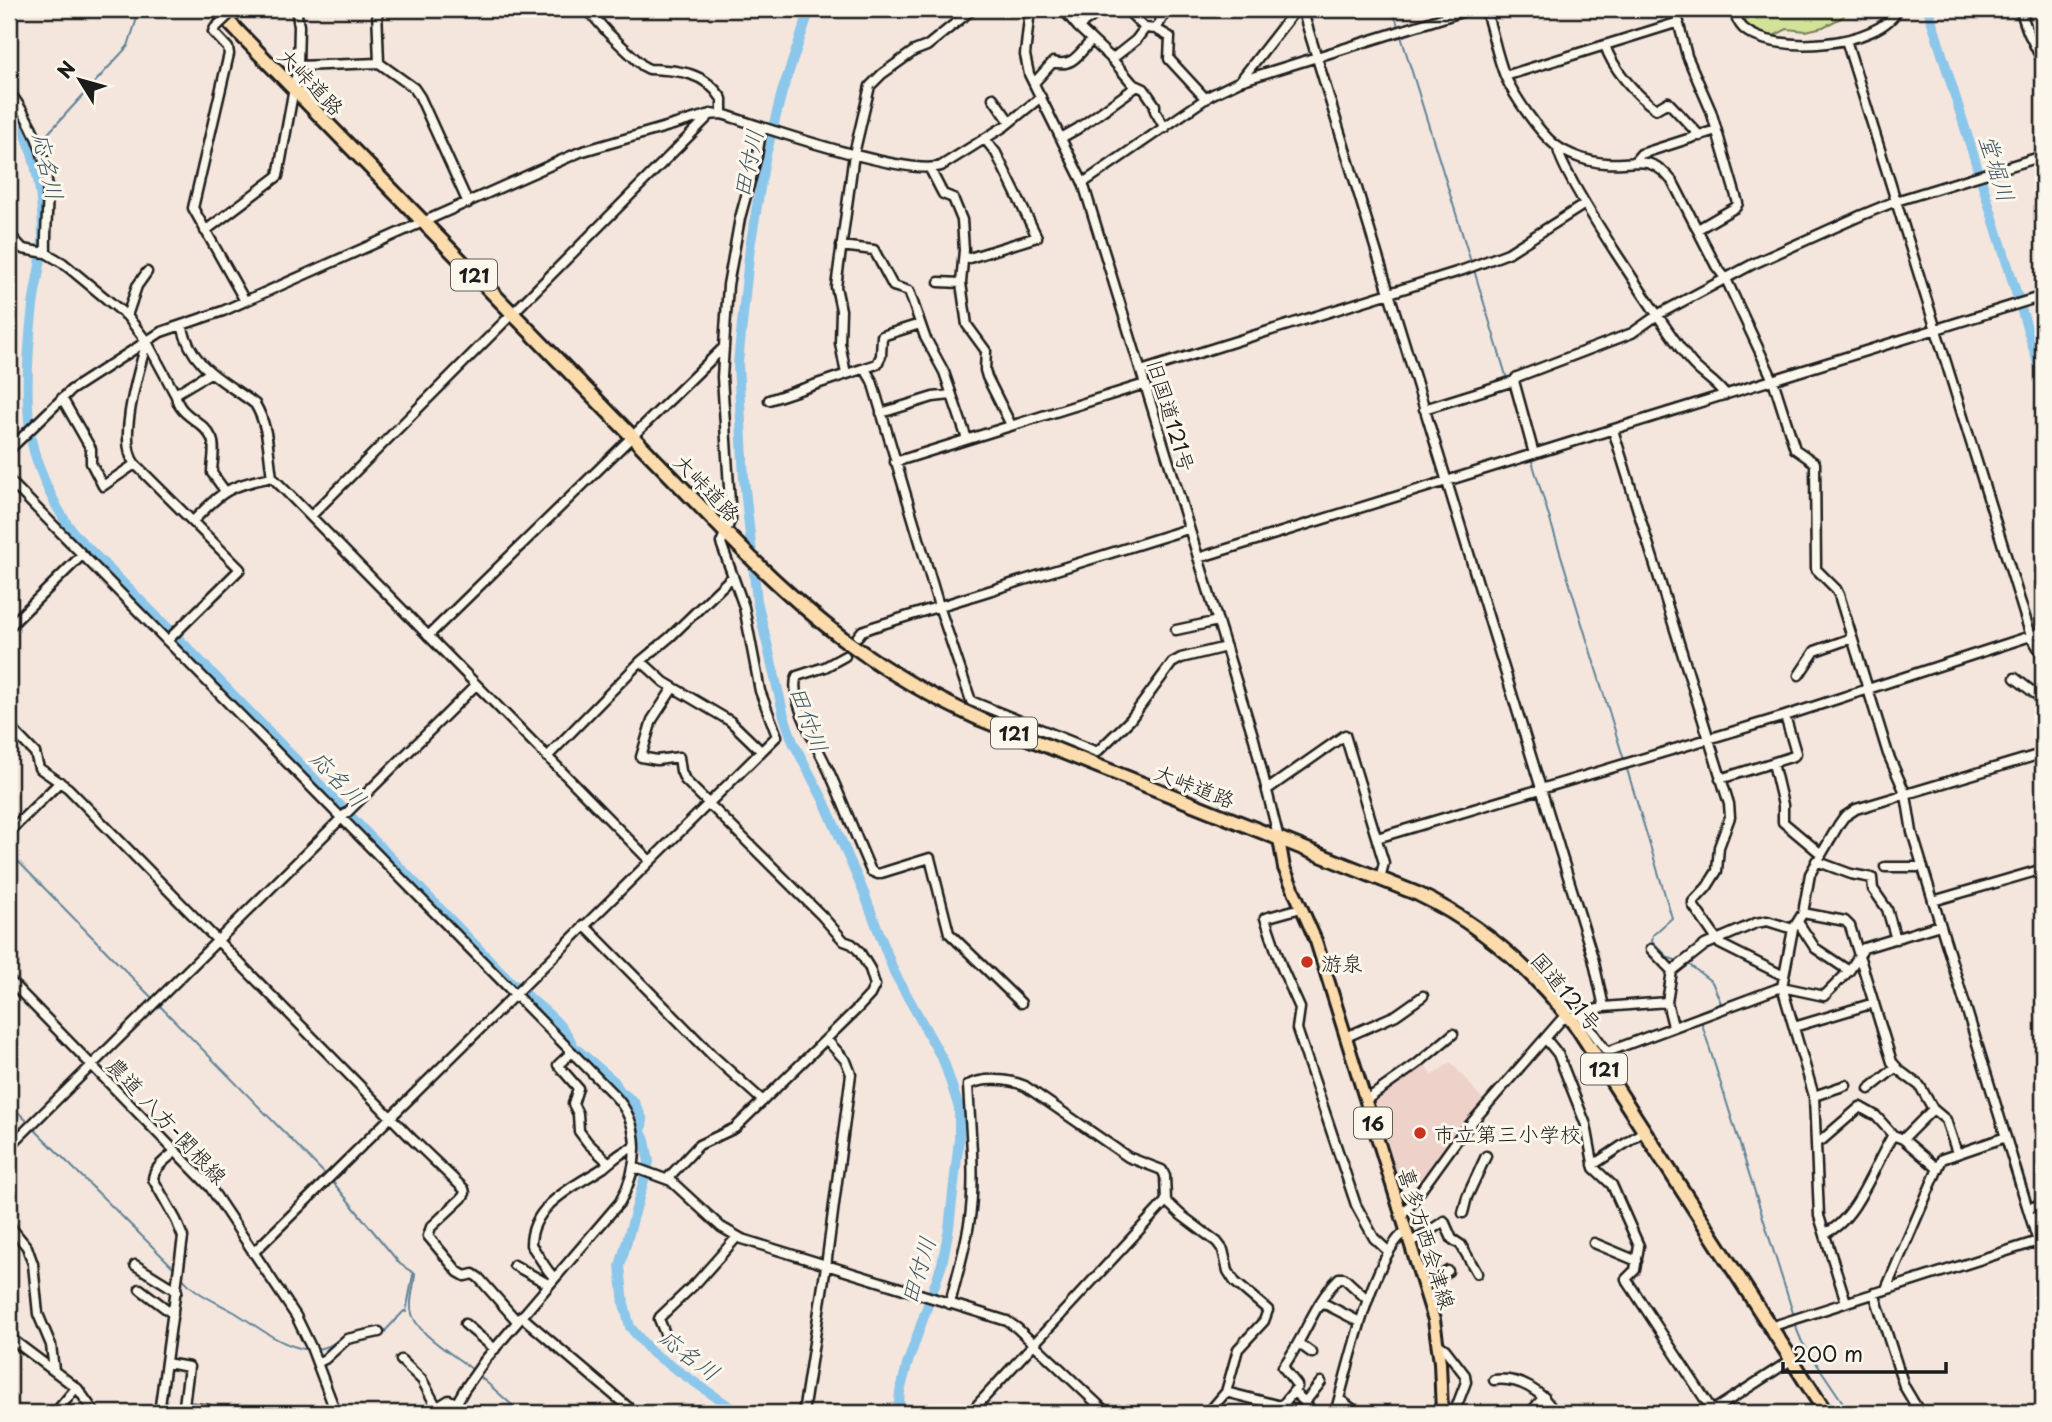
<svg xmlns="http://www.w3.org/2000/svg" width="2052" height="1422" font-family="'Playpen Sans','Klee One',sans-serif">
	<rect width="100%" height="100%" fill="#f5e6dd"/>
	<filter id="ink" filterUnits="userSpaceOnUse"><feTurbulence type="fractalNoise" baseFrequency=".0143" numOctaves="2"/><feDisplacementMap in="SourceGraphic" scale="14" xChannelSelector="R" yChannelSelector="G"/><feConvolveMatrix kernelMatrix="1 2 1 2 8 2 1 2 1" color-interpolation-filters="sRGB"/></filter>
	<g filter="url(#ink)">
		<path fill="#eed2ca" d="M1423 1061 1432 1075 1451 1062 1486 1103 1435 1163 1421 1185 1412 1180 1399 1190 1370 1100Z"/>
		<path fill="#d2e397" stroke="#77805a" stroke-width="2" d="M1738 9H1846L1843 17 1823 27 1806 31 1787 29 1766 40 1743 22Z"/>
		<g fill="none" stroke-linecap="round" stroke-linejoin="round">
			<path stroke="#5f8398" stroke-width="2" d="M1392 9 1399 28
				M1400 33 1471 262
				M42 140 128 46 140 9
				M31 152 36 147
				M1474 270 1507 379
				M1510 387 1527 442
				M1531 458 1624 760
				M1626 766 1672 918 1653 935 1652 941 1669 958 1678 961
				M9 852 154 1000
				M1687 963 1712 982 1721 1003 1698 1012 1699 1016
				M158 1004 326 1175
				M1701 1021 1794 1316
				M9 1103 28 1122
				M34 1129 176 1270
				M332 1181 400 1264 415 1274
				M415 1275C414 1286 410 1298 411 1309 413 1333 455 1355 473 1370
				M182 1277C196 1295 217 1302 236 1313 260 1328 280 1346 309 1350
				M1796 1322 1797 1330 1802 1342 1850 1413
				M373 1329 380 1328 385 1331 404 1311 406 1312 413 1275 415 1274
				M314 1350 329 1346 343 1337
				M477 1374 512 1405 518 1413"/>
			<path stroke="#8bc7eb" stroke-width="10" d="M810 9 782 92 765 159 750 247 738 363 744 479 757 601 784 716 793 742 824 801 864 893 894 972 944 1062 959 1108V1140L949 1228 942 1264 907 1365 900 1392 898 1413
				M1928 9 2043 379
				M9 100C34 139 43 192 43 238 42 261 36 283 33 306 28 347 25 397 31 438 34 456 41 473 48 489 56 506 65 524 78 538L180 640 509 980C527 998 565 1022 573 1046L614 1081 620 1091 634 1102 643 1120 641 1132 645 1140 649 1162 620 1266 624 1304 630 1327 651 1352 739 1413"/>
			<defs>
				<path id="minor" d="M377 9 379 63
					M587 9 608 33 643 66 649 69C679 70 705 72 722 99V114
					M1030 9 1025 55 1029 74 1083 183 1254 739 1279 839
					M1063 9 1078 27 1110 57 1133 84 1144 89 1155 105V111L1165 128
					M1126 9 1145 28
					M1167 9 1156 29 1170 37 1169 59 1206 99
					M1302 9 1593 958 1604 1007
					M1485 9C1493 31 1496 54 1505 76 1514 96 1538 131 1555 145 1568 155 1589 162 1605 163 1636 165 1650 153 1673 182L1716 266 1726 279 1773 380 1795 449 1815 463 1816 569 1836 589 1839 595 1888 754 1906 795 1912 832 2043 1258
					M1675 9 1687 56 1711 111 1738 203 1736 207 1698 229
					M1733 9C1735 15 1739 24 1743 28 1773 56 1880 47 1898 9
					M2020 9 2028 32 2043 62
					M1078 27 1097 13 1098 9
					M215 28 213 32 228 48 229 54 193 208 245 301
					M1846 40 2031 636 2043 656
					M1605 45C1612 68 1636 95 1656 109L1668 102 1700 136
					M1112 59 1136 40 1145 28 1156 29
					M298 66 379 63 414 88 420 97 468 203
					M1505 76 1679 22
					M1240 81 1296 9
					M1034 83 1053 62C1073 68 1079 53 1092 40
					M9 91C28 117 45 148 47 181 49 205 45 229 46 253
					M993 98 1010 122
					M1061 138 1077 129 1136 87
					M1558 147C1554 166 1671 337 1690 361 1700 374 1716 381 1725 395
					M1635 161 1641 154 1716 130
					M930 169 943 194 953 198 962 220 964 250 961 283 967 325 986 351 985 370 987 377 1011 425
					M1083 183 1211 95 1240 81 1471 9
					M205 231 278 176 298 66 299 26 296 9
					M9 234 23 249 46 253 63 263 127 316 147 342 176 396C179 417 204 420 212 439 216 448 212 462 212 473L225 491
					M841 246 874 250 893 286 909 291 925 337 944 372 967 439
					M963 260 1037 237 996 153 985 139
					M939 282 961 283
					M127 316 137 286 147 272
					M182 325C192 369 222 379 255 404 269 427 268 452 272 477L650 861
					M865 369 872 381 939 606 971 701 1097 752 1130 720 1172 663 1181 658 1226 647
					M1141 371 1463 270 1508 253 1585 204
					M846 374 840 343 841 310 836 287 854 154 870 86 882 74 914 51 927 46 973 9
					M1514 381 1534 454
					M175 394 210 373
					M62 398 91 449V463L103 486 135 464 240 569 167 641
					M769 400 877 364 881 356 882 336 920 324
					M1424 409 1514 381 1517 377 1632 333 1659 314 1753 264 1862 215 1896 201 2043 156
					M881 413 933 397 951 395
					M1613 430 1729 804 1730 817 1719 847 1717 871 1707 887 1693 902V905L1720 944 1784 976
					M9 450 71 390 161 332 223 311 580 152 707 115 722 114C762 127 907 177 941 166L1005 126 1041 97
					M895 462 1145 384
					M135 464C117 442 138 374 145 348L144 344
					M9 480 614 1095C643 1125 639 1168 620 1202L485 1360 464 1390 451 1413
					M311 516 711 114
					M193 521C224 490 228 486 272 477
					M1198 558 2043 296
					M9 627 82 555
					M1176 630 1218 621
					M428 636 724 347
					M858 636 862 631 873 627 1188 529
					M845 656 825 667 797 676C787 698 822 754 831 776 845 807 857 840 871 871L878 874 930 858 949 933 1021 1003
					M641 661 664 682 730 721 761 751
					M1799 675 1815 651 1852 638
					M2015 678 2043 700
					M9 726 35 753 39 768 68 788 413 1140 464 1189 465 1193 462 1198 431 1227 428 1236 458 1272 465 1276 473 1274 479 1278 517 1321
					M547 757 641 661 670 637 733 576
					M1773 763 1783 805V822L1820 853
					M1720 779 1794 756 1796 753 1785 716
					M1268 789 1345 735 1384 863 1380 878
					M9 832 60 782
					M1377 838 1785 716 2043 632
					M1816 861 1851 874 1872 878 1873 889 1887 909 1896 939
					M1885 867H1923
					M1933 901 2043 869
					M1301 908 1265 918 1282 968 1300 1008 1297 1029 1356 1205 1374 1238 1389 1252
					M1803 913 1845 921 1850 926 1892 1062 1900 1071 1920 1086 1933 1109 1946 1120 1957 1153
					M1798 922 1815 948 1849 971
					M584 925 712 1055 763 1101
					M1651 949 1672 971
					M9 980 210 1187 296 1316 311 1347 336 1413
					M1579 1013 1607 1052 1776 989 1782 987 1824 996 1849 971 1864 948 1940 925
					M1673 1026 1667 1002 1672 971 1705 945 1756 923 1767 921 1793 929
					M1794 1027 1874 1003
					M1346 1037 1396 1015 1423 996
					M1546 1039 1558 1054 1586 1125 1594 1168 1612 1185 1639 1246 1635 1270 1626 1279 1714 1413
					M572 1052 558 1065 578 1088 573 1104 578 1114 579 1131 588 1143 609 1163
					M1869 1089 1895 1068
					M1814 1096 1846 1085
					M1366 1100 1417 1064 1453 1034
					M1903 1139 1933 1109
					M1816 1142 1822 1140 1860 1107 1876 1116 1893 1135
					M9 1147 476 685
					M1593 1165 1644 1131
					M633 1167 671 1181 721 1227 742 1239 1007 1321 1017 1328 1107 1413
					M667 1179 699 1145 735 1128 857 1009 870 995 875 985 870 969 859 951 852 944 844 941 822 916 685 780 681 771 679 757 657 760 641 757 652 720 673 688
					M2029 1208 2043 1204
					M1463 1213 1467 1197 1486 1156
					M1401 1215 1408 1208 1460 1136 1561 1020 1604 1007 1667 1002
					M9 1225 27 1247 33 1264 38 1314 51 1345 54 1370
					M1825 1233C1856 1222 1875 1163 1893 1135L1903 1139 1937 1168
					M1409 1242 1421 1237 1444 1221 1452 1239 1461 1245 1477 1273
					M1594 1243 1637 1261
					M253 1253 777 736 760 691 744 607 721 543 731 519 722 377 728 285 740 218 757 156 762 127
					M135 1265 177 1291
					M514 1265 548 1284
					M554 1277C547 1272 538 1254 531 1245 531 1205 575 1186 603 1168 612 1161 623 1149 635 1148
					M1423 1287 1448 1271
					M140 1289 173 1314
					M1886 1289 1942 1159 2006 1137
					M1874 1293 1904 1386 1917 1408V1413
					M1846 1302 1819 1216 1814 1096 1782 987 1793 929 1803 913 1810 874 1839 824 1844 817 1856 809 2041 754 2043 756
					M950 1304C957 1273 968 1242 971 1209 975 1168 970 1126 968 1085 984 1077 1009 1079 1025 1086L1128 1157 1162 1170 1165 1176 1166 1201 1181 1215 1217 1242 1223 1250 1228 1271 1235 1282 1268 1310 1264 1321 1238 1349 1226 1392 1208 1413
					M1319 1304 1327 1305 1360 1322
					M521 1316 635 1413
					M465 1324 495 1349
					M1770 1327 2038 1241
					M666 1336 659 1319 660 1317 697 1282 737 1237
					M9 1337 78 1389 95 1413
					M1298 1343 1312 1353
					M1438 1344 1445 1349 1465 1375 1466 1382 1454 1413
					M401 1360 422 1380 435 1404 439 1406 449 1400 456 1403
					M166 1363 189 1367 183 1413
					M317 1363 325 1359 347 1339 379 1332
					M1494 1380C1518 1377 1544 1391 1554 1413
					M1226 1392 1308 1413
					M1294 1392 1305 1402 1311 1413
					M1339 1399 1358 1413
					M1305 1402 1321 1382
					M184 1407 208 1410V1413
					M55 1413 76 1388
					M159 1413 183 1237 176 1220 153 1179C154 1167 168 1158 176 1151
					M803 1413 826 1266 851 1074 846 1061 826 1039
					M970 1413 1166 1201
					M1271 1413 1285 1402 1297 1387V1385L1283 1367C1304 1339 1314 1303 1339 1278H1344L1368 1300
					M1335 1413C1348 1370 1372 1256 1406 1231
					M1503 1413 1506 1410
					M1530 1413 1544 1397
					M1709 1413 1791 1360"/>
				<path id="major" d="M1279 839 1284 868 1316 941 1434 1320 1440 1362 1442 1413"/>
				<path id="highway" d="M216 9 733 540C811 619 878 673 980 719L1418 894C1483 925 1536 973 1579 1030L1826 1413"/>
			</defs>
			<use href="#minor" stroke="#1c1c1c" stroke-width="13"/>
			<use href="#major" stroke="#1c1c1c" stroke-width="16"/>
			<use href="#highway" stroke="#1c1c1c" stroke-width="18"/>
			<use href="#minor" stroke="#fbf7ec" stroke-width="8"/>
			<use href="#major" stroke="#fcdcac" stroke-width="10"/>
			<use href="#highway" stroke="#fcdcac" stroke-width="12"/>
			<defs>
				<path id="minor-bridge" d="M215 28 235 9"/>
			</defs>
			<use href="#minor-bridge" stroke="#1c1c1c" stroke-width="13" stroke-linecap="butt"/>
			<use href="#minor-bridge" stroke="#fbf7ec" stroke-width="8"/>
		</g>
	</g>
	<g fill="#c8321e" stroke="#fbf7ec" stroke-width="2.5">
		<circle cx="1307" cy="962" r="7"/>
		<circle cx="1420" cy="1133" r="7"/>
	</g>
	<g text-anchor="middle" dominant-baseline="central" stroke-width="6" stroke-linejoin="round" paint-order="stroke">
		<g fill="#fbf7ec" stroke="#5f5e5a" stroke-width="2">
			<rect x="451" y="259.5" width="46" height="31" rx="5"/>
			<rect x="991" y="717.5" width="46" height="31" rx="5"/>
			<rect x="1581" y="1053.5" width="46" height="31" rx="5"/>
			<rect x="1354" y="1107.5" width="38" height="31" rx="5"/>
		</g>
		<g font-size="19" font-weight="bold" fill="#1c1c1c">
			<text x="474" y="275">121</text>
			<text x="1014" y="733">121</text>
			<text x="1604" y="1069">121</text>
			<text x="1373" y="1123">16</text>
		</g>
		<g font-size="21" fill="#1c1c1c" stroke="#fbf7ec">
			<text transform="translate(312 81) rotate(46)">大峠道路</text>
			<text transform="translate(1172 415) rotate(73)">旧国道121号</text>
			<text transform="translate(708 487) rotate(46)">大峠道路</text>
			<text transform="translate(1195 785) rotate(21)">大峠道路</text>
			<text transform="translate(1567 991) rotate(50)">国道121号</text>
			<text transform="translate(168 1120) rotate(47)">農道 八方-関根線</text>
			<text transform="translate(1428 1238) rotate(73)">喜多方西会津線</text>
		</g>
		<g font-size="21" fill="#1c1c1c" stroke="#fbf7ec" text-anchor="start">
			<text x="1321" y="962">游泉</text>
			<text x="1434" y="1133">市立第三小学校</text>
		</g>
		<g font-size="23" font-style="italic" fill="#435864" stroke="#fbf7ec">
			<text transform="translate(747 163) rotate(-78)">田付川</text>
			<text transform="translate(49 166) rotate(77)">応名川</text>
			<text transform="translate(1998 168) rotate(73)">堂堀川</text>
			<text transform="translate(810 719) rotate(70)">田付川</text>
			<text transform="translate(339 778) rotate(46)">応名川</text>
			<text transform="translate(917 1270) rotate(-73)">田付川</text>
			<text transform="translate(690 1354) rotate(37)">応名川</text>
		</g>
	</g>
	<rect width="2052" height="1422" fill="none" stroke="#fbf7ec" stroke-width="35"/>
	<rect x="18" y="18" width="2017" height="1387" fill="none" stroke="#1c1c1c" stroke-width="2.5" filter="url(#ink)"/>
	<g transform="translate(80 80) rotate(307)" stroke="#fbf7ec" stroke-width="5" paint-order="stroke">
	<path d="M0-5L12 26L0 18L-12 26Z" fill="#1c1c1c"/>
	<text y="-10" font-size="19" font-weight="bold" text-anchor="middle" fill="#1c1c1c">N</text>
	</g>
	<path d="M1783 1362v10h163v-10" fill="none" stroke="#1c1c1c" stroke-width="3.5"/>
	<text x="1793" y="1362" font-size="21" fill="#1c1c1c" stroke="#fbf7ec" stroke-width="5" paint-order="stroke">200 m</text>
</svg>
